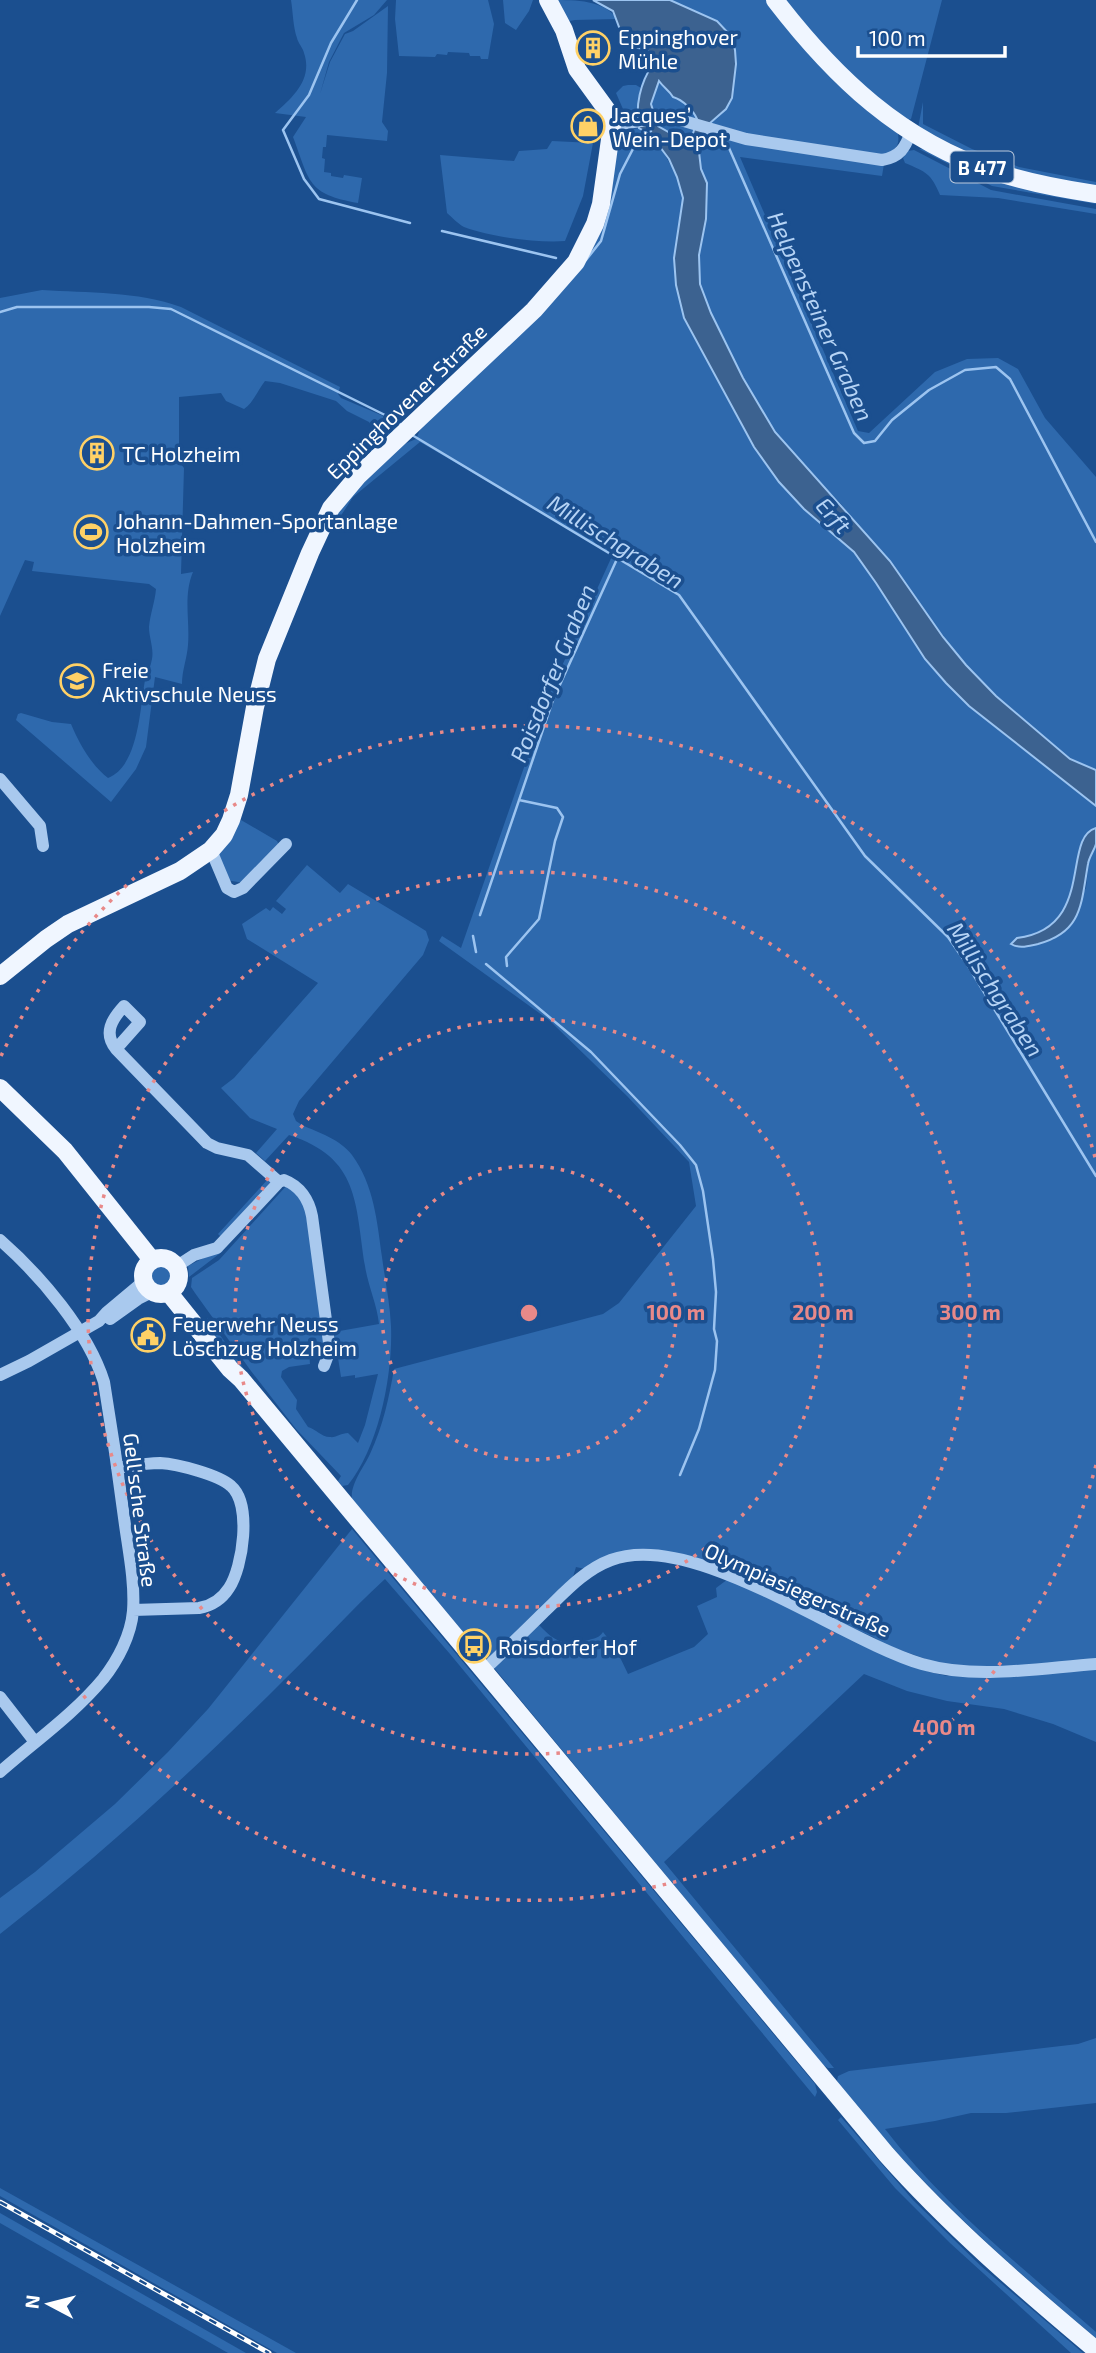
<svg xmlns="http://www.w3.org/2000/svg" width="1096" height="2353" font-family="'Exo 2',sans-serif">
	<rect width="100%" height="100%" fill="#1b4f8f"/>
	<path fill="#2e69ad" d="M291 0H387L374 15 344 33 329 62 320 94 330 62 345 34 353 31 388 6 387 73 382 122 388 131 387 141 327 135 326 147H323L322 158 325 159 324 172 331 173V176L343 178 344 175 362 178 358 203C307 194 310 182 293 137L306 117 275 113C293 97 313 79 304 53 303 48 298 43 297 38 293 27 293 12 291 0Z
		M396 0H488L494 24 488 59H481L480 56H470L469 53 448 52 447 55 437 54 435 57 399 56 395 19Z
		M503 0H533L529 11 516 30 505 23Z
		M553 0C575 0 605 0 617 19L575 20 564 22Z
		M670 0H767L898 134C900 146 895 151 883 155L755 137 710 123 726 109 732 97 735 50Z
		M782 0H942L911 119 906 121 873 98Z
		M659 81 669 89 673 97C683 100 693 110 697 120L660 110 654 112 651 105Z
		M628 85H636L641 88 637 115 631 116 623 109 616 93 623 86Z
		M923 102V124L972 149 1019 167 1096 182V188L997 166 918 128Z
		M663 121 695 128 691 142 679 144 670 133 659 127 657 122Z
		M639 128 651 135 658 142 677 177 683 198 674 258 779 482 804 509 854 552 876 583 925 659 946 683 969 706 1096 806V828C1061 838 1096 928 1017 938L1053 940 1086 888 1089 860 1096 845V1661L1018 1667 946 1666 886 1645 873 1637 730 1574 657 1551 585 1569 576 1567 572 1580 491 1658H485L352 1499C350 1484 364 1467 370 1454 383 1426 389 1398 394 1369L603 1314 619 1303 696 1206 689 1162 627 1096 549 1020 439 941 442 936 461 948 551 690 613 554 420 442 353 497 331 531 327 528 338 508 402 445 416 439 422 425 564 285 618 135 625 130Z
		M707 132 884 164 882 176 740 157 858 431 869 433 935 372 967 359 998 358 1018 369 1045 418 1096 477V770L1070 759 996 696 966 665 841 504 804 466 775 432 743 378 711 313 700 284 699 255 706 219 707 183 701 169 699 152Z
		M552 141 593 143 583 196 565 241C537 243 490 237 464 227 458 224 452 217 447 213L440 155 514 161 519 151 547 149Z
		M927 148 1096 199V204L992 186 919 149Z
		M914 150 991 190 1096 209V214L998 198 940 195C931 173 926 172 905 163L903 158 908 151Z
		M42 290C88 293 137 291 181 307L340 387 338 394 341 398 388 418 396 427 350 474 340 466 362 447 370 437 372 427 369 422 347 411 336 401 280 383 265 381C258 390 253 403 244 409L226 401 221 393 179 397V465L180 463 184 468 181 574 193 572C183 596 190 620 188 645 187 659 182 670 182 684L155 677 146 747 136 769 111 802 16 720 18 714 21 713 52 722 71 724C79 743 91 765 108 778 139 766 140 707 145 680 147 673 151 666 152 659 154 648 149 638 149 627 150 614 155 602 156 589L149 584 32 571 34 562 25 560 0 616V298Z
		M241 820 277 841 279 845 244 883 226 880 215 854Z
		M307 865 340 893 348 884 418 926 426 931 429 940 423 955 299 1101 293 1114 296 1121 302 1125C319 1133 340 1139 352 1155 374 1185 377 1221 382 1257 385 1280 390 1303 391 1326 393 1374 379 1447 348 1485L342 1486 338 1481 341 1476 296 1429 251 1371 195 1293 191 1287 192 1278 219 1260 288 1184 305 1206 326 1348 309 1350 310 1364 289 1367 282 1371 281 1377 297 1400 296 1409 308 1427C316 1429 321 1437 330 1437 336 1438 341 1433 348 1433L358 1443 365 1425 378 1374 355 1378V1375L341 1377 334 1332 379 1324C377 1304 368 1286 365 1266 355 1203 360 1158 289 1135L265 1161 256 1153 277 1129 250 1118 221 1088 234 1078 318 983 247 939 242 924 266 908 270 911 273 907 282 914 286 909 276 901Z
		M268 1179 272 1183 222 1238 218 1234Z
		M221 1249 223 1251 189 1277 188 1266Z
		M152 1276a10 10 0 1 1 20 0a10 10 0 1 1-20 0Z
		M208 1318 246 1372 240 1368 204 1321Z
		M352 1529 815 2084 817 2092 815 2097 450 1654 385 1579C350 1611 317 1648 283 1681 193 1771 100 1856 0 1934V1898L35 1872 115 1804 168 1752 208 1709Z
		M728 1579 929 1672 947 1676 955 1673 1096 1667V1742L1053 1724 1004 1709 947 1701 907 1691 864 1674 664 1862 834 2068H828L823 2065 495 1669 494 1666 539 1625C556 1643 564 1646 589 1640 595 1638 599 1638 603 1632L616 1649 628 1674 694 1647 708 1634 697 1606 717 1597 716 1588Z
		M1096 2038V2103L1006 2113H971L935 2121 885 2129C944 2206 1023 2268 1096 2332V2338C1023 2277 952 2214 888 2143 872 2125 847 2101 837 2081L838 2076 849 2071 1078 2044Z
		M841 2117 913 2200 981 2266 1083 2353H1071L950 2243 895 2188 838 2120Z
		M0 2188 296 2353H277L0 2196Z
		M0 2213 246 2353H228L0 2223Z"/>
	<path fill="#3c6290" stroke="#9cc4f0" stroke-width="2" fill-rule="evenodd" d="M593 0H670L717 21 731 36 735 50 736 64 732 98 726 109 710 123 699 152 701 169 707 183 706 219 699 255 700 284 711 313 743 378 775 432 890 561 943 637 966 665 996 696 1070 759 1096 770V806L969 706 946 683 925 659 876 583 854 552 804 509 779 482 754 447 684 318 676 285 674 258 683 198 677 177 669 159 651 135 639 128C635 106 640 83 653 64L647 49 629 47 625 43 613 11ZM659 81C664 88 669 90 673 97 683 100 693 110 697 119L691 141 679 144 670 133 658 126 651 104Z
		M1096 828C1096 833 1096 840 1096 844 1094 851 1089 857 1088 864 1081 903 1083 932 1038 944 1028 946 1020 949 1011 944L1017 938C1096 928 1061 838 1096 828Z"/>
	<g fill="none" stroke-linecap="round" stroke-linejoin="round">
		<path stroke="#9cc4f0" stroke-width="2.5" d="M357 0 331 43 309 95 283 130 304 179 319 199 410 223
			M703 133 716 138
			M721 142 729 148 854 433 864 443 875 441 892 420 929 390 965 370 996 367 1010 379 1096 542
			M442 231 556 258
			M586 260 601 241 620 174 635 145 651 131
			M0 312 17 307H149L171 309 395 420 402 426
			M412 435 679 595 865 856 948 937 968 966 1096 1176
			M480 915 553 700 617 559
			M473 936 476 952
			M486 964 591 1052 680 1145 696 1165 703 1191 713 1259 716 1292 714 1329 717 1341 715 1370 699 1429 680 1475
			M507 966 506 957 539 919 555 841 563 817 557 808 519 800"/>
		<path stroke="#a9c9ee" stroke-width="12" d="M612 125 670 117 746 139 882 160C900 157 905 148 911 132
			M0 779 40 826 43 846
			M211 850 227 888 234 892 243 888 286 844
			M116 1049 140 1022 124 1006C112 1019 103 1033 116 1049L207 1143 217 1148 248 1155 279 1182
			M0 1240C40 1275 88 1331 104 1382 112 1430 119 1478 125 1525 129 1553 135 1583 133 1611 131 1635 118 1660 103 1679 74 1714 34 1742 0 1772
			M177 1266 194 1255 217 1248 279 1182 284 1180C300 1186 309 1200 312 1216L330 1350 324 1366
			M110 1319 138 1299 152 1292
			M0 1375 29 1361 99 1321 107 1312 144 1281
			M117 1468C131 1466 146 1463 160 1463 178 1464 219 1475 231 1486 252 1504 243 1567 229 1588 222 1599 211 1606 199 1608L133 1610
			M483 1671C504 1651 524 1632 544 1612 564 1593 584 1570 611 1560 693 1529 840 1640 922 1664 977 1680 1040 1668 1096 1664
			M0 1697 35 1742"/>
		<path stroke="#f0f6ff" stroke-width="18" d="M775 0C835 78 901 141 996 172 1029 183 1062 189 1096 194
			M0 976 46 939 68 924 180 871 211 850 224 835 231 820 239 795 255 707 267 659 310 553 331 508 358 476 534 310 576 262 595 224 601 204 612 125 609 113 577 69 564 30 548 0
			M0 1088 65 1151 152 1260
			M143 1276a18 18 0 1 1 36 0a18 18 0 1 1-36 0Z
			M169 1293 230 1369 241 1379 886 2154C950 2226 1022 2288 1096 2350"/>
		<defs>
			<path id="rail" d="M0 2202 269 2353"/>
		</defs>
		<use href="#rail" stroke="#fff" stroke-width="5"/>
		<use href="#rail" stroke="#1b4f8f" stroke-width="2.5" stroke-dasharray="8" stroke-linecap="butt"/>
	</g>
	<g fill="none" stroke="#e88989" stroke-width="3.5" stroke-dasharray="3.5 7">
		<circle cx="529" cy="1313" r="147"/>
		<circle cx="529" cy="1313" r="294"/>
		<circle cx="529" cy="1313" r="441"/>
		<path d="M1096 1465A587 587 0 0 1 1 1570M1 1056A587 587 0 0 1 1096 1161"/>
	</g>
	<defs>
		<symbol id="building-ring" viewBox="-11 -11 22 22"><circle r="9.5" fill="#1b4f8f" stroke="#ffd166" stroke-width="1.5"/><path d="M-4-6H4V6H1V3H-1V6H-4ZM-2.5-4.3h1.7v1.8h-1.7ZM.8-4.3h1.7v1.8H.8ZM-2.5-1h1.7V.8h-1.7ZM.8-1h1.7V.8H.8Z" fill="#ffd166"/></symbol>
		<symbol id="shop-ring" viewBox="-11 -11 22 22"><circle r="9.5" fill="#1b4f8f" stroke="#ffd166" stroke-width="1.5"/><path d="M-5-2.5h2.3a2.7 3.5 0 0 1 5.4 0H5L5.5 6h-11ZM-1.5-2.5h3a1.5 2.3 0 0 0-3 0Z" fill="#ffd166"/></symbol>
		<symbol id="stadium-ring" viewBox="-11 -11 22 22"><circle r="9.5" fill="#1b4f8f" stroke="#ffd166" stroke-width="1.5"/><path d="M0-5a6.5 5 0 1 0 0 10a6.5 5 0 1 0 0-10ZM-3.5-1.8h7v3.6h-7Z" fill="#ffd166"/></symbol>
		<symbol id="school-ring" viewBox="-11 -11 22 22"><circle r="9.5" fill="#1b4f8f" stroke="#ffd166" stroke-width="1.5"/><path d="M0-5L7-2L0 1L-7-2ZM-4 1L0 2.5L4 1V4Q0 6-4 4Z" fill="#ffd166"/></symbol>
		<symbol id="civic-ring" viewBox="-11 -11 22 22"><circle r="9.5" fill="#1b4f8f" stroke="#ffd166" stroke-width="1.5"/><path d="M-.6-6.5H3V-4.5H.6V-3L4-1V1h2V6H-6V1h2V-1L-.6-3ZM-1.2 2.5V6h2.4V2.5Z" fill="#ffd166"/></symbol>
		<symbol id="bus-ring" viewBox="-11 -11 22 22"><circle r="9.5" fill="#1b4f8f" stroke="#ffd166" stroke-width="1.5"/><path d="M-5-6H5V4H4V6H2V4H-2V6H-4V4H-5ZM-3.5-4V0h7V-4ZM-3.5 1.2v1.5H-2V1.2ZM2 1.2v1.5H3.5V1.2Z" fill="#ffd166"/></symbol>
	</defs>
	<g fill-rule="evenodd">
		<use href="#building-ring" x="574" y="29" width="38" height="38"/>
		<use href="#shop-ring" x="569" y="107" width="38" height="38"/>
		<use href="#building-ring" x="78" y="434" width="38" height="38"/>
		<use href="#stadium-ring" x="72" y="513" width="38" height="38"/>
		<use href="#school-ring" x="58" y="662" width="38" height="38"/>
		<use href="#civic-ring" x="129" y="1316" width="38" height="38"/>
		<use href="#bus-ring" x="455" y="1627" width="38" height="38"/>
	</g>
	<g text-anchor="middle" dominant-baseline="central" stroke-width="7" stroke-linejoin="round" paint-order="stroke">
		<rect fill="#1b4f8f" stroke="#bbcadd" stroke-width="2" x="950.5" y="151.5" width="63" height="31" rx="5"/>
		<g font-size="19" font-weight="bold" fill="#fff">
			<text x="982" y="167">B 477</text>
		</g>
		<g font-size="21" fill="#fff" stroke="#1b4f8f" text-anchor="start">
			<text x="618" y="36">Eppinghover<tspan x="618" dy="24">Mühle</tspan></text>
			<text x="612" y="114">Jacques’<tspan x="612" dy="24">Wein-Depot</tspan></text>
			<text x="122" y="453">TC Holzheim</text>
			<text x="116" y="520">Johann-Dahmen-Sportanlage<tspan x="116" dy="24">Holzheim</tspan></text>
			<text x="102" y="669">Freie<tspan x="102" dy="24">Aktivschule Neuss</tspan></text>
			<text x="172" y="1323">Feuerwehr Neuss<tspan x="172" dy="24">Löschzug Holzheim</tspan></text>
			<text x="498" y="1646">Roisdorfer Hof</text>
		</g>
		<g font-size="21" fill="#fff" stroke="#1b4f8f">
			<text transform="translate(406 401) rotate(-44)">Eppinghovener Straße</text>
			<text transform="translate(141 1510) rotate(83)">Gell'sche Straße</text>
			<text transform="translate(798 1589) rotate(24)">Olympiasiegerstraße</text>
		</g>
		<g font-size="23" font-style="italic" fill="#b5d3f5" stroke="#1b4f8f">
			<text transform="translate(821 316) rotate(66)">Helpensteiner Graben</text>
			<text transform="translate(834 515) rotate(48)">Erft</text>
			<text transform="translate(616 541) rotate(32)">Millischgraben</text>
			<text transform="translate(552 673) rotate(-68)">Roisdorfer Graben</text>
			<text transform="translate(996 989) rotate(57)">Millischgraben</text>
		</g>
	</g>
	<circle cx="529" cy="1313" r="10" fill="#e88989" stroke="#1b4f8f" stroke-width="3.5"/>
	<g font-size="21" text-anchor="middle" font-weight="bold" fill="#e88989" stroke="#1b4f8f" stroke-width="7" stroke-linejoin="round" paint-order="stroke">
		<text x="676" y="1320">100 m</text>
		<text x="823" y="1320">200 m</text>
		<text x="970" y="1320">300 m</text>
		<text x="944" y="1735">400 m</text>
	</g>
	<g transform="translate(49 2304) rotate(277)" stroke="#1b4f8f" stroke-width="5" paint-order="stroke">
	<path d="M0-5L12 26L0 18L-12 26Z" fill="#ffffff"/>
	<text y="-10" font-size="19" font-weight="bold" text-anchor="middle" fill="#ffffff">N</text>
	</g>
	<path d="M858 46v10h147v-10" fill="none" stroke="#ffffff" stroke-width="3.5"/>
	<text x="869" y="46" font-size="21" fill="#ffffff" stroke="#1b4f8f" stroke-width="5" paint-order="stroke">100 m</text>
</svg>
